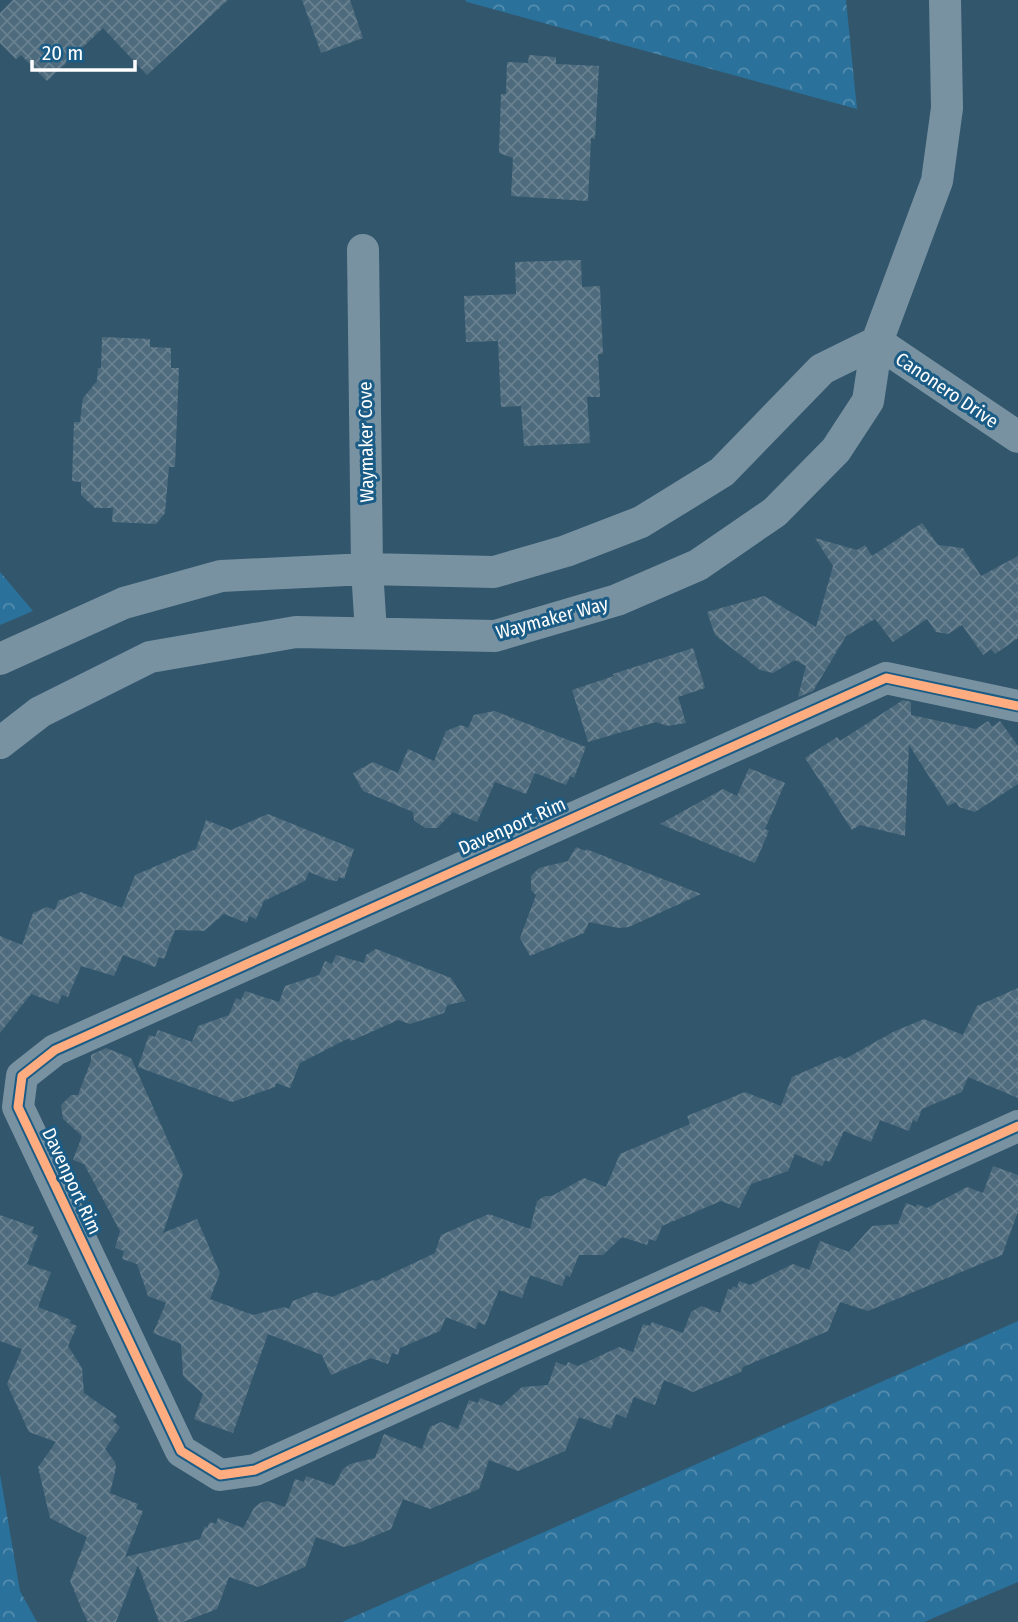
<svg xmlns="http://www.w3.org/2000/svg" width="1018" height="1622" font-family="'Fira Sans Condensed',sans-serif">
	<defs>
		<pattern id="forest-crowns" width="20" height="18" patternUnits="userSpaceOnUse" patternTransform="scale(1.75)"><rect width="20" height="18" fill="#2a719b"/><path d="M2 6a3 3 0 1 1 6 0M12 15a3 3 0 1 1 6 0" fill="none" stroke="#558daf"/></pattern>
		<pattern id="building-cross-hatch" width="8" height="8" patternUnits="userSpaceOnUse" patternTransform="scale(1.75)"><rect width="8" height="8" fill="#4e6b7d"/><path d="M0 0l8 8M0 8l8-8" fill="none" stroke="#698190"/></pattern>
	</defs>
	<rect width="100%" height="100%" fill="#32566c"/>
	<path fill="url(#forest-crowns)" d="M465 0H846L857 109 467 2Z
		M0 572 33 611 0 625Z
		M1018 1321V1582L924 1622H342Z
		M0 1474 20 1591 37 1622H0Z"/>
	<path fill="url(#building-cross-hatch)" d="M13 0H228L147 75 103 28 47 81 21 55 16 59 0 43V13Z
		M302 0H350L363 38 321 53Z
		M529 55 556 57V64L599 66 595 139 591 138 588 201 511 196 513 158 499 153 501 94H506L507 62 528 63Z
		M581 260 582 287 600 286 603 354H598L600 397H587L590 443 524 446 521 406 501 407 498 341 466 342 464 296 516 294 515 262Z
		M102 337 150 339V347L171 348V368H179L175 467H169L165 513 156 524 112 522 113 508H95L81 495V482L72 481 74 422H80L83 398 97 381 98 368H101Z
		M922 523 938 545 963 548 981 576 1018 556V638L995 654 991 649 983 655 962 625 948 634 936 632 927 619 893 642 875 619 846 636 813 691 798 697 806 666 795 660 773 673 760 670 715 635 707 612 764 596 816 627 833 566 815 538 857 550 865 545 872 556Z
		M693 648 705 688 678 697 686 723 667 726 656 722 588 742 572 690 614 676 613 674Z
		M903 700 911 702V715L976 729 988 721 992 727 1000 721 1018 746V784L975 812 959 807 956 802 948 806 909 745 905 836 860 825 852 830 805 758 837 737 840 741Z
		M495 711 586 747 574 778 570 776 566 785 535 773 526 794 495 782 477 822 453 812 437 828H425L414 820 413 812 363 791 353 773 373 762 398 773 408 749 434 761 446 731 461 725 468 728 474 715Z
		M749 768 785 783 765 829 769 831 755 863 660 824 723 789 737 796Z
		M268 814 354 849 344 879 339 877 337 881 329 880 309 872 305 881 264 901 256 919 249 916 247 923 224 914 204 931 175 930 164 959 159 957 155 967 123 955 114 976 81 966 68 997 62 995 58 1004 31 994 0 1033V936L22 945 33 913 47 907 55 910 58 901 81 892 122 908 135 875 196 849 206 820 231 830Z
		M576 847 585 851 586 849 701 894 629 927 618 928 589 922 584 933 530 956 520 938 536 895 531 890V876L539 868 568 861Z
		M376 949 451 978 466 1001 447 1005 444 1013 410 1024 398 1020 351 1041 349 1038 300 1063 290 1088 276 1083 275 1087 232 1102 138 1067 149 1035 155 1037 158 1030 192 1042 198 1026 229 1015 236 998 241 1000 245 991 279 1002 285 986 319 975 325 961 332 964 336 955 364 963 366 955Z
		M1018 988V1098L968 1077 962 1092 922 1109 917 1122 913 1120 909 1131 880 1120 871 1142 844 1131 830 1162 825 1160 822 1166 795 1154 788 1171 751 1184 739 1208 721 1201 662 1226 656 1241 649 1239 647 1245 622 1237 603 1255H579L570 1277 566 1275 562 1286 530 1275 522 1298 499 1290 485 1325 478 1322 476 1329 446 1317 440 1331 400 1348 398 1355 392 1353 388 1364 371 1358 331 1375 322 1355 268 1334 233 1433 194 1419 203 1394 183 1376 181 1344 153 1333 166 1303 148 1296 137 1264 122 1259 124 1251 115 1248 120 1231 84 1164 73 1160 82 1136 63 1119 61 1105 71 1095H78L91 1061V1055L106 1048 131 1058 183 1174 163 1233 197 1219 220 1273 210 1299 253 1315 284 1307 289 1309 293 1301 316 1292 332 1297 373 1280 376 1281 435 1253 441 1235 489 1214 530 1229 537 1201 545 1196H552L584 1178 606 1187 620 1154 690 1124 687 1116 745 1092 781 1106 792 1077 840 1056 845 1059 893 1032 924 1019 963 1035 977 1006Z
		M993 1166 1018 1175V1212L1002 1255 868 1311 840 1302 828 1331 743 1367 741 1372 693 1392 664 1380 655 1405 634 1397 626 1418 616 1414 611 1429 579 1417 565 1451 518 1471 489 1460 479 1489 430 1509 403 1499 391 1529 356 1544 344 1547 316 1537 305 1567 258 1587 229 1577 217 1609 183 1622H159L138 1565 116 1622H88L84 1614 70 1581 87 1537 50 1518 38 1467 56 1442 29 1432 7 1384 22 1349 0 1341V1215L34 1227 32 1233 38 1235 27 1264 51 1272 38 1307 71 1320 70 1323 77 1326 68 1346 82 1368 84 1393 117 1416 113 1421 120 1427 105 1449 115 1462 116 1468 110 1493 138 1504 136 1509 143 1511 125 1557 200 1539 205 1526 207 1528 210 1522 216 1524 218 1518 243 1528 254 1508 260 1503 267 1501 285 1507 295 1479 304 1482 306 1476 334 1486 343 1469 350 1464 375 1458 384 1434 422 1449 430 1427 441 1422 458 1429 469 1400 478 1403 480 1398 501 1406 522 1387 548 1385 556 1362 566 1366 568 1362 578 1366 619 1347 633 1352 643 1324 650 1326 652 1322 683 1333 691 1312 701 1306 720 1313 728 1289 731 1290 733 1286 737 1288 739 1281 750 1285 793 1264 809 1270 820 1241 849 1252 872 1226 898 1224 906 1203 916 1207 917 1204 927 1208 967 1187 983 1193Z"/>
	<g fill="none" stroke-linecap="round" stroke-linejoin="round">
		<path stroke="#7992a2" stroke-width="32" d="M363 250 367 569 371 633
			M877 342 1018 437
			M0 659 124 603 221 576 367 569 494 572 566 551 641 522 722 472 822 369 877 342
			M1018 706 886 678 55 1050 22 1076 18 1107 181 1451 220 1475 255 1470 1018 1126
			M0 743 40 712 150 657 296 632 495 636 617 600 698 565 775 512 836 450 868 401 877 342 937 181 947 108 945 0"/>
		<defs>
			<path id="cycleway" d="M1018 706 886 678 55 1050 22 1076 18 1107 181 1451 220 1475 255 1470 1018 1126"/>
		</defs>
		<use href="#cycleway" stroke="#1a5c85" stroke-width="13"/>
		<use href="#cycleway" stroke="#ffac80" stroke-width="9"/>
	</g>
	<g text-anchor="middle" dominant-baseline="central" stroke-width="6" stroke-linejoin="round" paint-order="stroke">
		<g font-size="19" fill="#fff" stroke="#1a5c85">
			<text transform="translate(947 390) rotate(34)">Canonero Drive</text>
			<text transform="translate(366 442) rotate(-91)">Waymaker Cove</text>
			<text transform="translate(552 618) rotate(-15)">Waymaker Way</text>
			<text transform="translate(512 826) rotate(-24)">Davenport Rim</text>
			<text transform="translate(72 1181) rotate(65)">Davenport Rim</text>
		</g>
	</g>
	<path d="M32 60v10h103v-10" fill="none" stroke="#ffffff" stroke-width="3.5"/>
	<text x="42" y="60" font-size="21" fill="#ffffff" stroke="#1a5c85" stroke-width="5" paint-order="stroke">20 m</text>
</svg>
